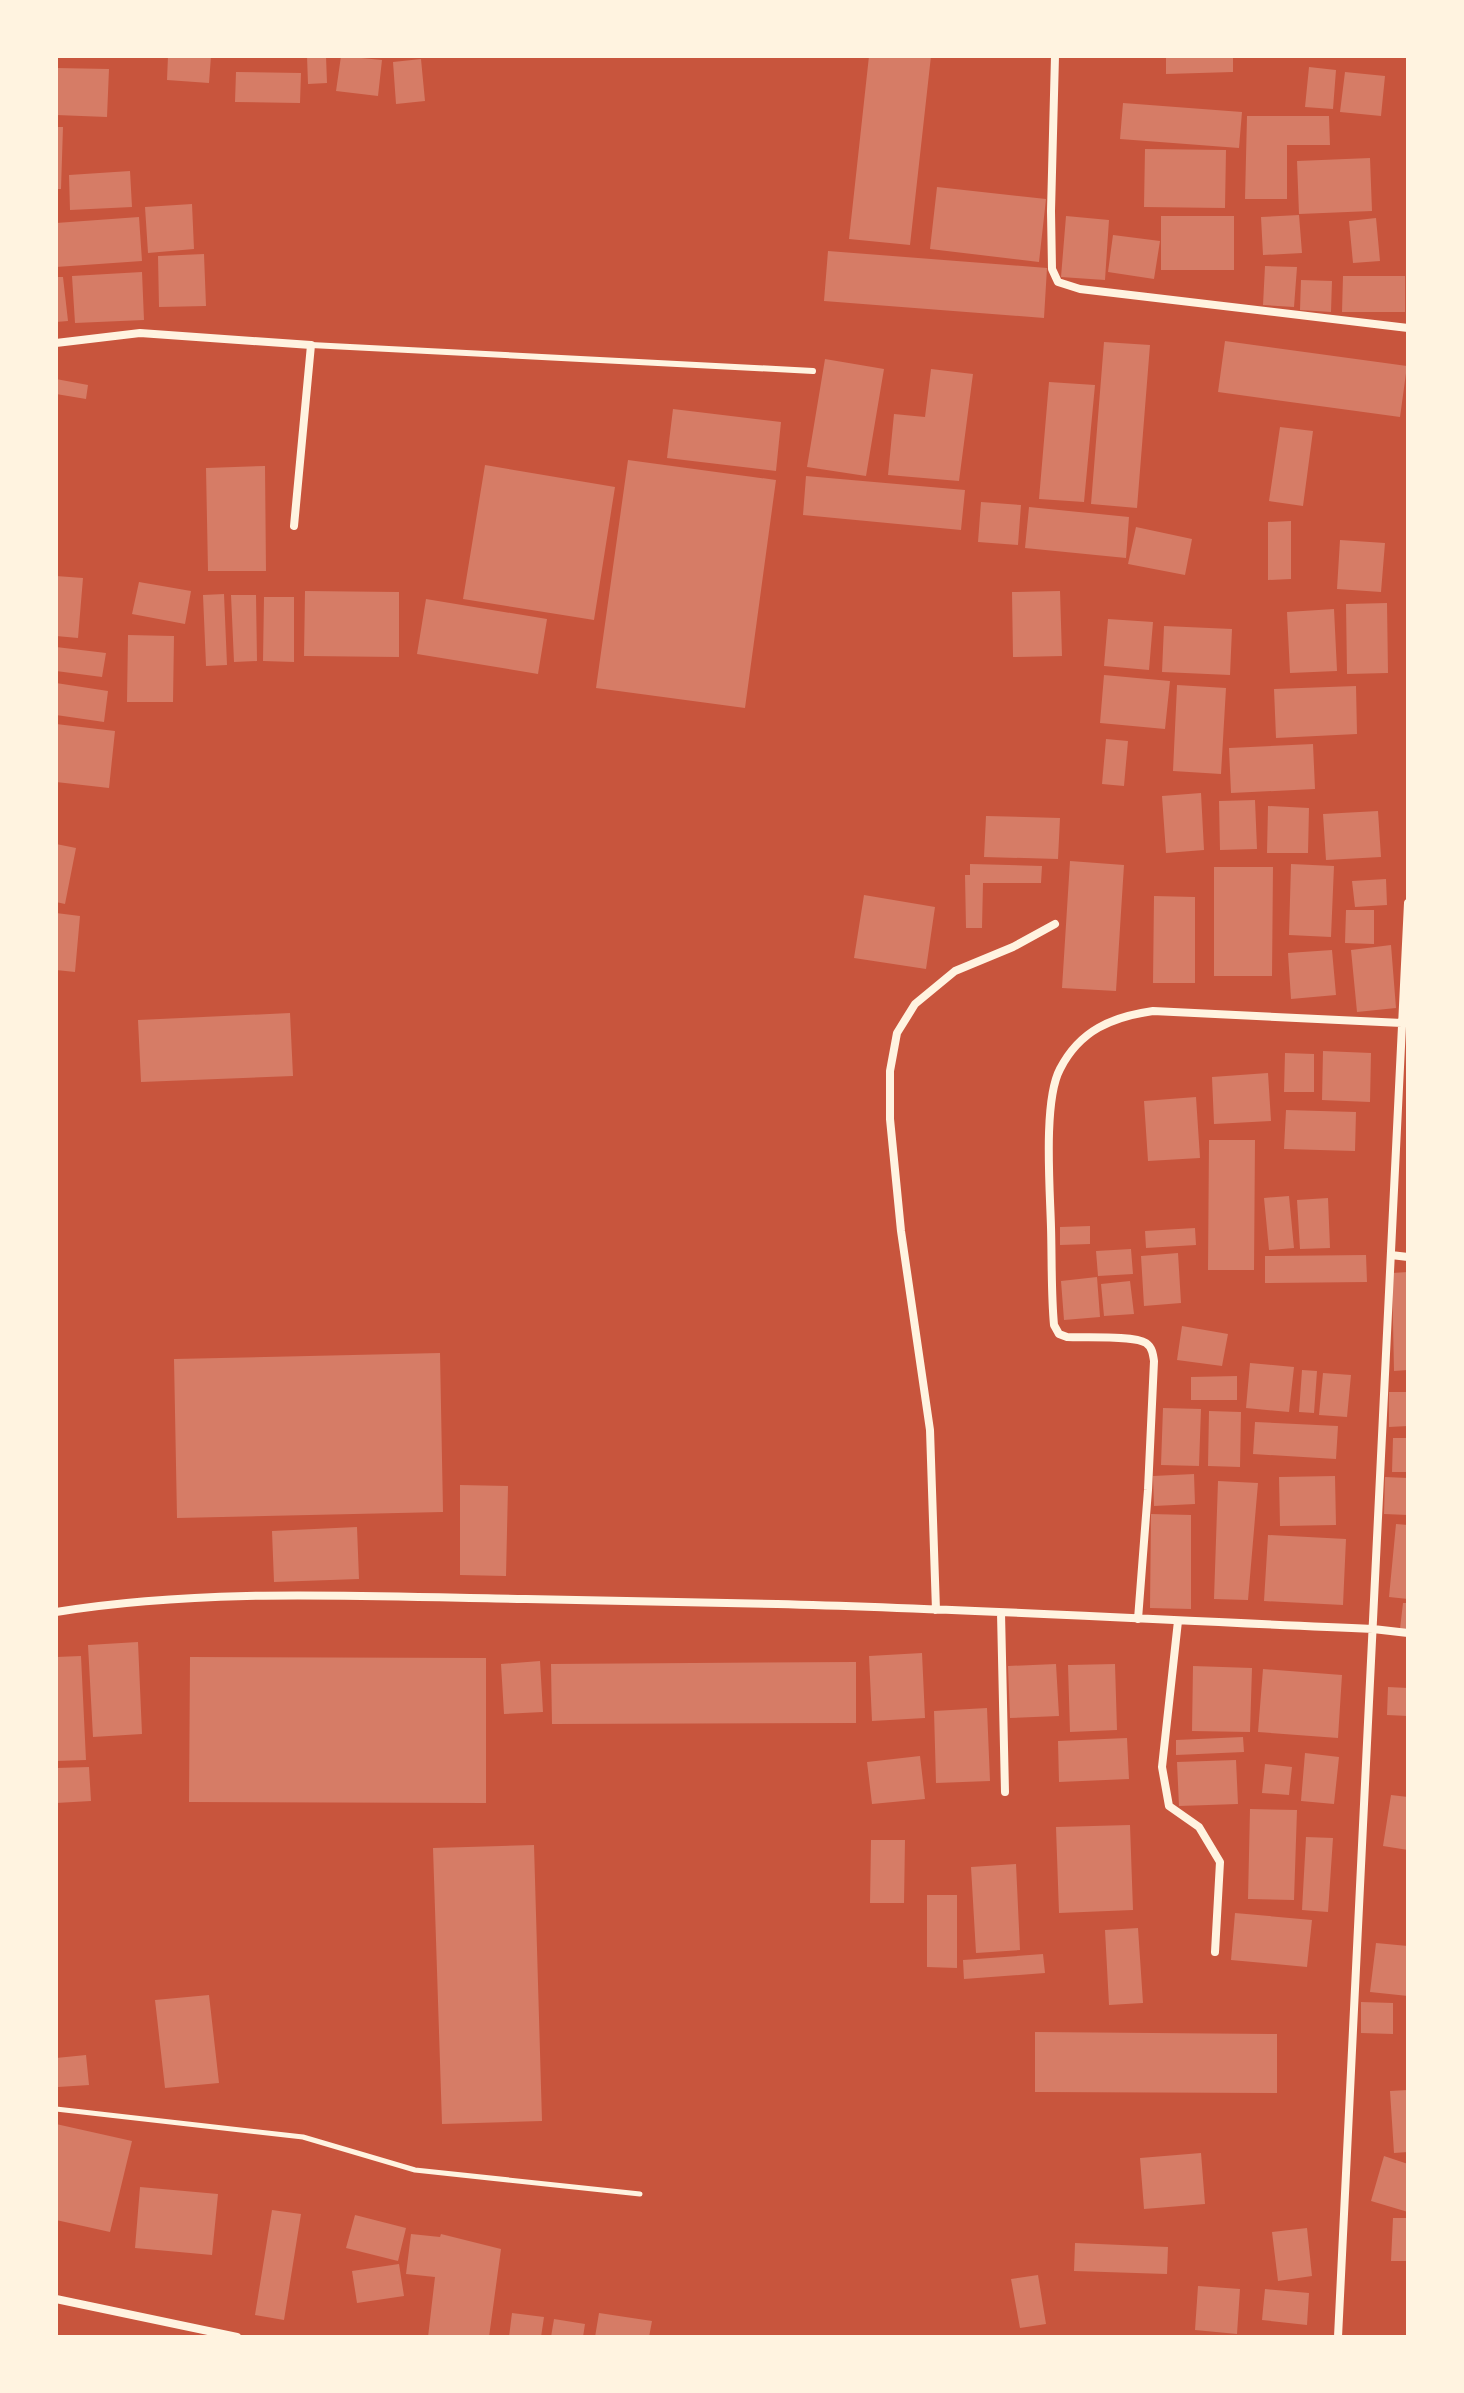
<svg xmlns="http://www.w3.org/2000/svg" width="1464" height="2393" font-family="Raleway,sans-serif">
	<rect width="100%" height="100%" fill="#c8553d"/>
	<path fill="#d67c66" d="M168 56H211L209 83 167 80Z
		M307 56H326L327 83 308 84Z
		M341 56 382 60 378 96 336 91Z
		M869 56H931L910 245 849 239Z
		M1166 56H1233V72L1166 74Z
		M421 59 425 101 396 104 393 62Z
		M1309 67 1336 70 1333 109 1305 107Z
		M56 68 109 69 107 117 56 115Z
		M236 72 301 73 300 103 235 102Z
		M1345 72 1385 76 1381 116 1340 112Z
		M1123 103 1242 112 1239 148 1120 139Z
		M1247 116H1329L1330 145H1287V199H1245Z
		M56 127H63L61 189H56Z
		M1145 149 1226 150 1225 208 1144 207Z
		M1370 158 1372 211 1299 214 1297 161Z
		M130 171 132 207 70 210 69 175Z
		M937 187 1046 199 1039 262 930 249Z
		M192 204 194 249 148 253 145 207Z
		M1299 215 1302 253 1263 255 1261 217Z
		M1066 216 1109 220 1105 280 1061 277Z
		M1161 216H1234V270H1161Z
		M139 217 142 261 56 267V223Z
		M1376 218 1380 261 1353 263 1349 221Z
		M1113 235 1160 241 1154 279 1108 272Z
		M828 251 1047 268 1044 318 824 301Z
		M204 254 206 306 159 307 158 256Z
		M1265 266 1297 267 1294 307 1263 305Z
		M142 272 144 320 75 323 72 276Z
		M1343 276H1405V312H1342Z
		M56 277H63L68 321 56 322Z
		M1301 280 1332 281 1331 312 1300 310Z
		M1225 341 1407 366 1400 417 1218 392Z
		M1104 342 1150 345 1137 508 1091 504Z
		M825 359 884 369 866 476 807 467Z
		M931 369 973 374 959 481 888 475 894 414 925 417Z
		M56 379 88 385 86 399 56 394Z
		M1049 382 1095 385 1084 502 1039 499Z
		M673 409 781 422 776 471 667 458Z
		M1280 427 1313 431 1303 506 1269 501Z
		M628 460 776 480 745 708 596 688Z
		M485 465 615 487 594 620 463 599Z
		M265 466 266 571H208L206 468Z
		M806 476 965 490 961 530 803 515Z
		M981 502 1021 505 1018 545 978 542Z
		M1029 507 1129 517 1126 558 1025 548Z
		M1291 521V579L1268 580V522Z
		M1136 527 1192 539 1185 575 1128 564Z
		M1340 540 1385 543 1381 592 1337 589Z
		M56 576 83 578 78 638 56 636Z
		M139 582 191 591 185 624 132 614Z
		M305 591 399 592V657L304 656Z
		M1060 591 1062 656 1013 657 1012 592Z
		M224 594 227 665 206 666 203 595Z
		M231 595H256L257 661 234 662Z
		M264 597H294V662L263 661Z
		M426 599 547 619 538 674 417 654Z
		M1387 603 1388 673 1347 674 1346 604Z
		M1334 609 1337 671 1290 673 1287 612Z
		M1108 619 1153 622 1149 670 1104 666Z
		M1164 626 1232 629 1230 675 1162 672Z
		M128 635 174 636 173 702H127Z
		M56 647 106 653 102 677 56 671Z
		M1104 675 1170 681 1165 729 1100 723Z
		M56 683 108 691 104 722 56 715Z
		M1177 685 1226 688 1221 774 1173 771Z
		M1356 686 1357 734 1276 738 1274 689Z
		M56 724 115 731 109 788 56 782Z
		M1106 739 1128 741 1124 786 1102 784Z
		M1313 744 1315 789 1231 793 1229 748Z
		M1201 793 1204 850 1166 853 1162 796Z
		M1255 800 1257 849 1220 850 1219 801Z
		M1268 806 1309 808 1308 853H1267Z
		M1378 811 1381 857 1326 860 1323 814Z
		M986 816 1060 818 1058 859 984 857Z
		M56 844 76 848 65 904 56 902Z
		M1070 861 1124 865 1116 991 1062 988Z
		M970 864 1042 866 1041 883H983L982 928H966L965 875H970Z
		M1291 864 1334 866 1331 937 1289 935Z
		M1214 867H1273L1272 976H1214Z
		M1386 879 1387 905 1355 907 1352 881Z
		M864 895 935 907 926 969 854 958Z
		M1154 896 1195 897V983H1153Z
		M1346 910H1374V944L1345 943Z
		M56 913 80 916 75 972 56 970Z
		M1391 945 1396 1008 1357 1012 1351 950Z
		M1332 950 1336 995 1291 999 1288 953Z
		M290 1013 293 1076 141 1082 138 1020Z
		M1323 1051 1371 1053 1370 1102 1322 1100Z
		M1285 1053 1314 1054V1092H1284Z
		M1268 1073 1271 1121 1214 1124 1212 1077Z
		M1196 1097 1200 1158 1148 1161 1144 1101Z
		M1286 1110 1356 1112 1355 1151 1284 1149Z
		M1209 1140H1255L1254 1270H1208Z
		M1289 1196 1294 1248 1269 1250 1264 1198Z
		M1328 1198 1330 1248 1300 1249 1297 1200Z
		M1090 1226V1244L1060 1245V1227Z
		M1195 1228 1196 1245 1146 1248 1145 1231Z
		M1131 1249 1133 1274 1098 1276 1096 1251Z
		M1178 1253 1181 1303 1144 1306 1141 1256Z
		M1366 1255 1367 1282 1265 1283V1256Z
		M1408 1272V1370L1394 1371 1392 1273Z
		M1097 1277 1100 1317 1064 1320 1061 1281Z
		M1130 1281 1134 1314 1104 1316 1101 1284Z
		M1182 1326 1228 1334 1222 1366 1177 1360Z
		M440 1353 443 1512 177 1518 174 1359Z
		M1250 1363 1294 1367 1289 1412 1246 1408Z
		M1302 1370 1317 1371 1314 1413 1299 1412Z
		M1323 1373 1351 1375 1347 1417 1319 1415Z
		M1237 1376V1400H1191V1377Z
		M1389 1392H1408V1426L1389 1427Z
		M1163 1408 1201 1409 1199 1466 1161 1465Z
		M1209 1411 1241 1412 1240 1467 1208 1466Z
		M1255 1422 1338 1426 1336 1459 1253 1454Z
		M1393 1438H1408V1472H1392Z
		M1194 1474 1195 1504 1154 1506 1153 1476Z
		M1335 1476 1336 1525 1280 1526 1279 1477Z
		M1385 1477 1408 1478V1515L1384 1514Z
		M1218 1481 1258 1483 1248 1600 1214 1599Z
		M460 1485 508 1486 506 1576 460 1575Z
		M1151 1514 1191 1515V1609L1150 1608Z
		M1396 1524 1408 1525V1599L1389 1597Z
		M357 1527 359 1579 274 1582 272 1531Z
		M1268 1535 1346 1539 1343 1605 1264 1601Z
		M1403 1603H1408V1630L1400 1629Z
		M138 1642 142 1734 93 1737 88 1645Z
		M922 1653 925 1718 872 1721 869 1656Z
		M81 1656 86 1760 56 1761V1657Z
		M190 1657 486 1658V1803L189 1802Z
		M540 1661 543 1712 504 1714 501 1664Z
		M856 1662V1723L552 1724 551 1664Z
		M1056 1664 1059 1716 1010 1718 1008 1666Z
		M1115 1664 1117 1730 1070 1732 1068 1665Z
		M1193 1666 1252 1668 1250 1732 1192 1731Z
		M1263 1669 1342 1675 1338 1738 1258 1732Z
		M1388 1687 1408 1688V1716L1387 1715Z
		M987 1708 990 1781 936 1783 934 1711Z
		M1243 1737 1244 1752 1176 1755V1740Z
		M1127 1738 1129 1779 1059 1782 1058 1741Z
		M1305 1753 1339 1757 1334 1804 1301 1801Z
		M920 1756 925 1799 872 1804 867 1762Z
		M1236 1760 1238 1804 1179 1806 1177 1762Z
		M1265 1764 1292 1767 1289 1795 1262 1793Z
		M89 1767 91 1801 56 1803V1768Z
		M1391 1795 1408 1797V1850L1383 1846Z
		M1250 1809 1297 1810 1294 1900 1248 1899Z
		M1130 1825 1133 1910 1059 1913 1056 1827Z
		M1306 1837 1333 1838 1328 1912 1302 1910Z
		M871 1840H905L904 1903H870Z
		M534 1845 542 2121 442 2124 433 1848Z
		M1016 1864 1020 1950 976 1953 971 1867Z
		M927 1895H957V1968L927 1967Z
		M1235 1913 1312 1920 1307 1967 1231 1960Z
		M1138 1928 1143 2003 1109 2005 1105 1930Z
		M1376 1943 1408 1946V1996L1370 1992Z
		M1043 1954 1045 1973 964 1979 963 1960Z
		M209 1995 219 2083 165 2088 155 2000Z
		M1361 2002 1393 2003V2034L1361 2033Z
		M1035 2032 1277 2034V2093L1035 2092Z
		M86 2055 89 2085 58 2087 56 2058Z
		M1408 2090V2152L1394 2153 1390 2091Z
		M56 2124 132 2141 110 2232 56 2220Z
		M1201 2153 1205 2204 1144 2209 1140 2158Z
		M1384 2156 1408 2164V2212L1371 2201Z
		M140 2187 218 2194 212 2255 135 2248Z
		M272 2210 301 2214 284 2320 255 2315Z
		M355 2215 406 2228 398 2261 346 2248Z
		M1393 2218H1408V2261H1391Z
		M1307 2228 1312 2276 1278 2281 1272 2232Z
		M411 2234 440 2237 441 2234 501 2249 489 2337H428L435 2277 406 2274Z
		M1075 2243 1168 2247 1167 2274 1074 2271Z
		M399 2264 404 2296 357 2303 352 2271Z
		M1038 2275 1046 2324 1020 2328 1011 2279Z
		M1198 2286 1240 2289 1237 2334 1195 2330Z
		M1265 2289 1309 2293 1307 2325 1262 2320Z
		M512 2313 544 2317 541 2337H509Z
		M599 2313 652 2321 649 2337H595Z
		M554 2319 585 2324 583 2337H551Z"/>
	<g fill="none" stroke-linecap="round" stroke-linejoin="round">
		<path stroke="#fff3e0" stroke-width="5" d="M56 2109 303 2137 415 2170 640 2194"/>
		<path stroke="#fff3e0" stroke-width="6" d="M311 345 813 371"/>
		<path stroke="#fff3e0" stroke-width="8" d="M1055 56 1051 211 1052 269 1058 282 1080 289 1408 328
			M56 343 140 333 311 345 294 526
			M1391 1255 1408 1257
			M936 1610 930 1430 901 1231 890 1119V1071L897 1033 915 1004 955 971 1013 947 1055 924
			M56 1612C210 1587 370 1597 526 1599 610 1601 693 1602 777 1604 976 1609 1175 1621 1373 1629L1408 1633
			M1001 1613 1005 1792
			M1138 1619 1148 1490 1154 1361C1153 1354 1152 1347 1146 1343 1134 1335 1084 1338 1067 1337L1059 1334 1054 1325C1051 1292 1052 1259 1051 1227 1050 1189 1043 1101 1060 1069 1080 1030 1112 1017 1153 1011L1402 1023
			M1178 1621 1162 1767 1169 1806 1199 1827 1220 1862 1215 1952
			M56 2299 237 2337
			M1338 2337 1408 903"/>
	</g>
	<rect width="1464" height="2393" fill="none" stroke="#fff3e0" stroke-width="116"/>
</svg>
